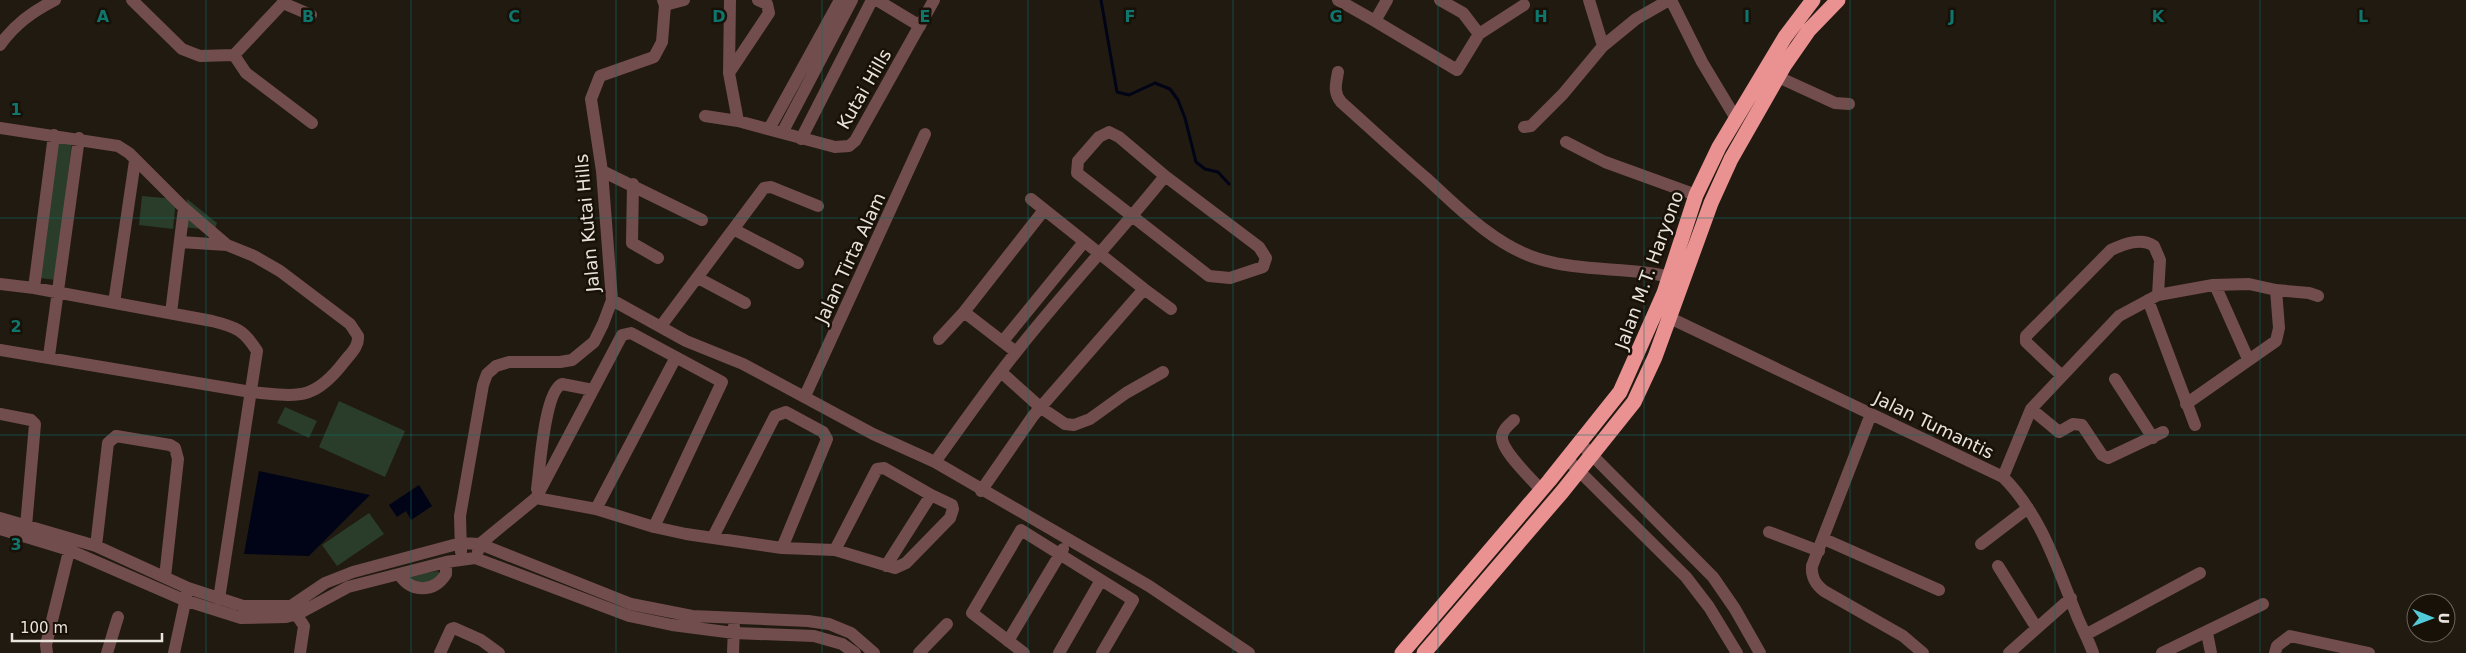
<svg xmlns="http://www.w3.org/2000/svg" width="2466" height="653" font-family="'DejaVu Sans',sans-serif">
	<rect width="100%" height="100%" fill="#211a11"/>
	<path fill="#293d2a" d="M56 138 72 140 56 280 40 278Z
		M142 196 176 199 173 229 139 225Z
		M187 199 217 223 214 231 185 227Z
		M339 401 405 431 385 477 319 447Z
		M285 407 317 421 309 438 277 423Z
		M369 513 384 534 337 566 322 545Z
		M438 571 440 575 437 581 416 584 408 576Z"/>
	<path fill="#000416" d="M259 471 370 495 309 556 244 554Z
		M419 485 432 506 411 520 406 511 397 517 389 505Z"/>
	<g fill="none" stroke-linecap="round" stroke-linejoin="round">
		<path stroke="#000416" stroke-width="3" d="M1101 0 1117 92 1129 95 1155 83 1170 89 1178 100 1185 118 1196 162 1205 169 1218 172 1229 184"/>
		<path stroke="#714d4d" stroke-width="12" d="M132 0 182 49 200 56 234 55 283 3V0
			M730 0 729 73 738 121
			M877 0 920 26
			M1338 0 1375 21
			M1387 0 1375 21 1457 70 1479 34 1463 13 1440 0
			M1589 0 1603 46
			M1671 0 1702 62 1735 117
			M283 3 311 15
			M665 5 684 0
			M1479 34 1524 5
			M0 45C15 24 32 12 55 0
			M234 55 246 73 312 123
			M1338 72C1336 84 1333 92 1341 102 1369 127 1397 153 1426 178 1458 207 1493 244 1536 258 1582 273 1632 266 1678 279
			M729 73 769 13 767 4 758 0
			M1778 77 1835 103 1849 104
			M705 116 738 121 835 147 849 146 855 141 934 0
			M1524 127 1531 126 1563 94 1603 46 1636 19 1669 0
			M0 128 118 146 129 153 184 208 227 245
			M769 129 840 0
			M1109 132 1119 137 1165 176 1259 247 1266 258 1263 267 1230 278 1209 276 1077 173 1078 161 1099 137Z
			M782 133 852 0
			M801 139 872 0
			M1566 142 1605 162 1696 195
			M602 171 702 220
			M633 184 632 243 658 258
			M735 230 798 263
			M698 278 745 303
			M0 284 34 288 212 321C236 327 244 330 257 351L219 599
			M2215 285 2248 359
			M34 288 54 135
			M1144 289 1171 309
			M2276 290 2309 293 2318 296
			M612 300 686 341 743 364 873 434 935 462 1149 586 1249 653
			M2148 300 2195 425
			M114 303 135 161
			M171 313 184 208
			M1670 318 2003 477C2040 514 2056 564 2075 611 2080 625 2088 638 2093 653
			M661 326 764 188 771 187 818 206
			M939 339 964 312
			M1003 341 1084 242
			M0 350 251 392C298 396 313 402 344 362 350 354 359 347 358 336L350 324 280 271 254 256 227 245 180 242
			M1016 352 964 312 1044 210
			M49 356 79 138
			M1001 372 1040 407 1065 424 1074 425 1090 419 1126 393 1163 372
			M2062 376 2026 342V336L2111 250C2124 244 2141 237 2154 246L2160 260 2158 295
			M2115 379 2153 438
			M805 396 925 134
			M2031 409 2059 432 2073 424 2082 425 2102 455 2108 458 2163 432
			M0 414 31 420 35 424 26 526
			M1871 414 1812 566C1811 577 1815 584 1824 591L1903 636 1923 653
			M1514 420C1509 425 1503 429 1502 436 1500 450 1532 479 1541 490
			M1580 443 1713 577 1735 609 1760 653
			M1567 459 1686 577 1709 607 1737 653
			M935 462C962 425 988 387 1017 351 1064 291 1117 236 1165 176
			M2003 477 2031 409 2119 316 2158 295 2213 285 2249 284 2276 290 2279 328 2276 341 2186 404
			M537 489C540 469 544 392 562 384L593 390
			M981 491 1033 416 1144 289 1031 199
			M536 498 622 335 631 333 722 382 654 527
			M596 509 676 357
			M0 518 96 546 188 588 243 606H291L325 583 353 572 461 543 480 544 631 604 692 616 808 621 829 624 851 633 874 653
			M0 529 69 550 184 600 241 618 286 617 298 614 348 587 446 562 475 558 629 616 672 625 734 633 814 636 842 644 855 653
			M1769 532 1819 551
			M713 537 775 416 786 412 823 432 827 439 782 548
			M1824 539 1939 590
			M1981 544 2028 508
			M96 546 108 443 116 436 170 445 175 448 178 459 165 577
			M835 550 877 469 884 468 931 495
			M478 551 480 544 536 498 596 509 654 527 686 534 782 548 835 550 895 568 906 563 950 518 953 509 952 505 931 495 886 566
			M461 552 460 516 483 385 487 374 496 366 509 362H560L572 360 594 342 603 324 612 300 602 171 591 99 600 76 654 57 662 42 665 5 663 0
			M1998 566 2036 627
			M399 574C411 593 434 593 446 574V562
			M292 608 304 626 300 653
			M2207 633 2211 653
			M2087 634 2200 573
			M1008 641 1063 549
			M47 653 46 645 71 543
			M107 653 118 617
			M174 653 187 593
			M440 653 451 629 454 628 481 640 499 653
			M733 653 734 626
			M919 653 947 624
			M1024 653 972 613 1021 530 1133 600 1102 653
			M1059 653 1101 580
			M2009 653 2071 598
			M2162 653 2263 604
			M2275 653 2277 646 2290 636 2369 653"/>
		<path stroke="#ea9192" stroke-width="15" d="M1402 653 1549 481 1620 392 1664 293 1696 195 1719 147 1785 37 1813 0
			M1424 653 1562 492 1634 402 1655 357 1711 203 1731 159 1784 66 1809 30 1838 0"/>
	</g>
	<path fill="none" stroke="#0f766e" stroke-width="1" stroke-opacity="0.55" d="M206 0V653M411 0V653M616 0V653M822 0V653M1028 0V653M1233 0V653M1438 0V653M1644 0V653M1850 0V653M2055 0V653M2260 0V653M0 218H2466M0 435H2466"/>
	<g text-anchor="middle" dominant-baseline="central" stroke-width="5" stroke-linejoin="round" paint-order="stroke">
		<g font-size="18" fill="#e8e3dd" stroke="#181108">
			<text transform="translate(864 89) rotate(-60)">Kutai Hills</text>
			<text transform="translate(587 223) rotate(-95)">Jalan Kutai Hills</text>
			<text transform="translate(850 258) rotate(-65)">Jalan Tirta Alam</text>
			<text transform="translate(1649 270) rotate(-70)">Jalan M.T. Haryono</text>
			<text transform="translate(1934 425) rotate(26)">Jalan Tumantis</text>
		</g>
	</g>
	<g font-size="16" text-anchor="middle" font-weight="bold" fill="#0f766e" stroke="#181108" stroke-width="5" stroke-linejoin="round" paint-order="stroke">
		<text x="103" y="22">A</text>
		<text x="308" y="22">B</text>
		<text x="514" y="22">C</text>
		<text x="719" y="22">D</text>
		<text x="925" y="22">E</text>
		<text x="1130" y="22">F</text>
		<text x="1336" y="22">G</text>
		<text x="1541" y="22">H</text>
		<text x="1747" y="22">I</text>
		<text x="1952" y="22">J</text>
		<text x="2158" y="22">K</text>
		<text x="2363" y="22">L</text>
		<text x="16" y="115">1</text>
		<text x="16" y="332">2</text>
		<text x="16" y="550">3</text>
	</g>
	<g transform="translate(2431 618) rotate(91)"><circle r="24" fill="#181108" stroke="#6b655d"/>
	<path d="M0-4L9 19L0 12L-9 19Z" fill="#52cbd8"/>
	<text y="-8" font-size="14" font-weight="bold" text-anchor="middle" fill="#e8e3dd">U</text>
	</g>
	<path d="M12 633v8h150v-8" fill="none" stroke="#e8e3dd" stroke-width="2.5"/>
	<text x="20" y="633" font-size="15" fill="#e8e3dd" stroke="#181108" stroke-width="4" paint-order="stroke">100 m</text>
</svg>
